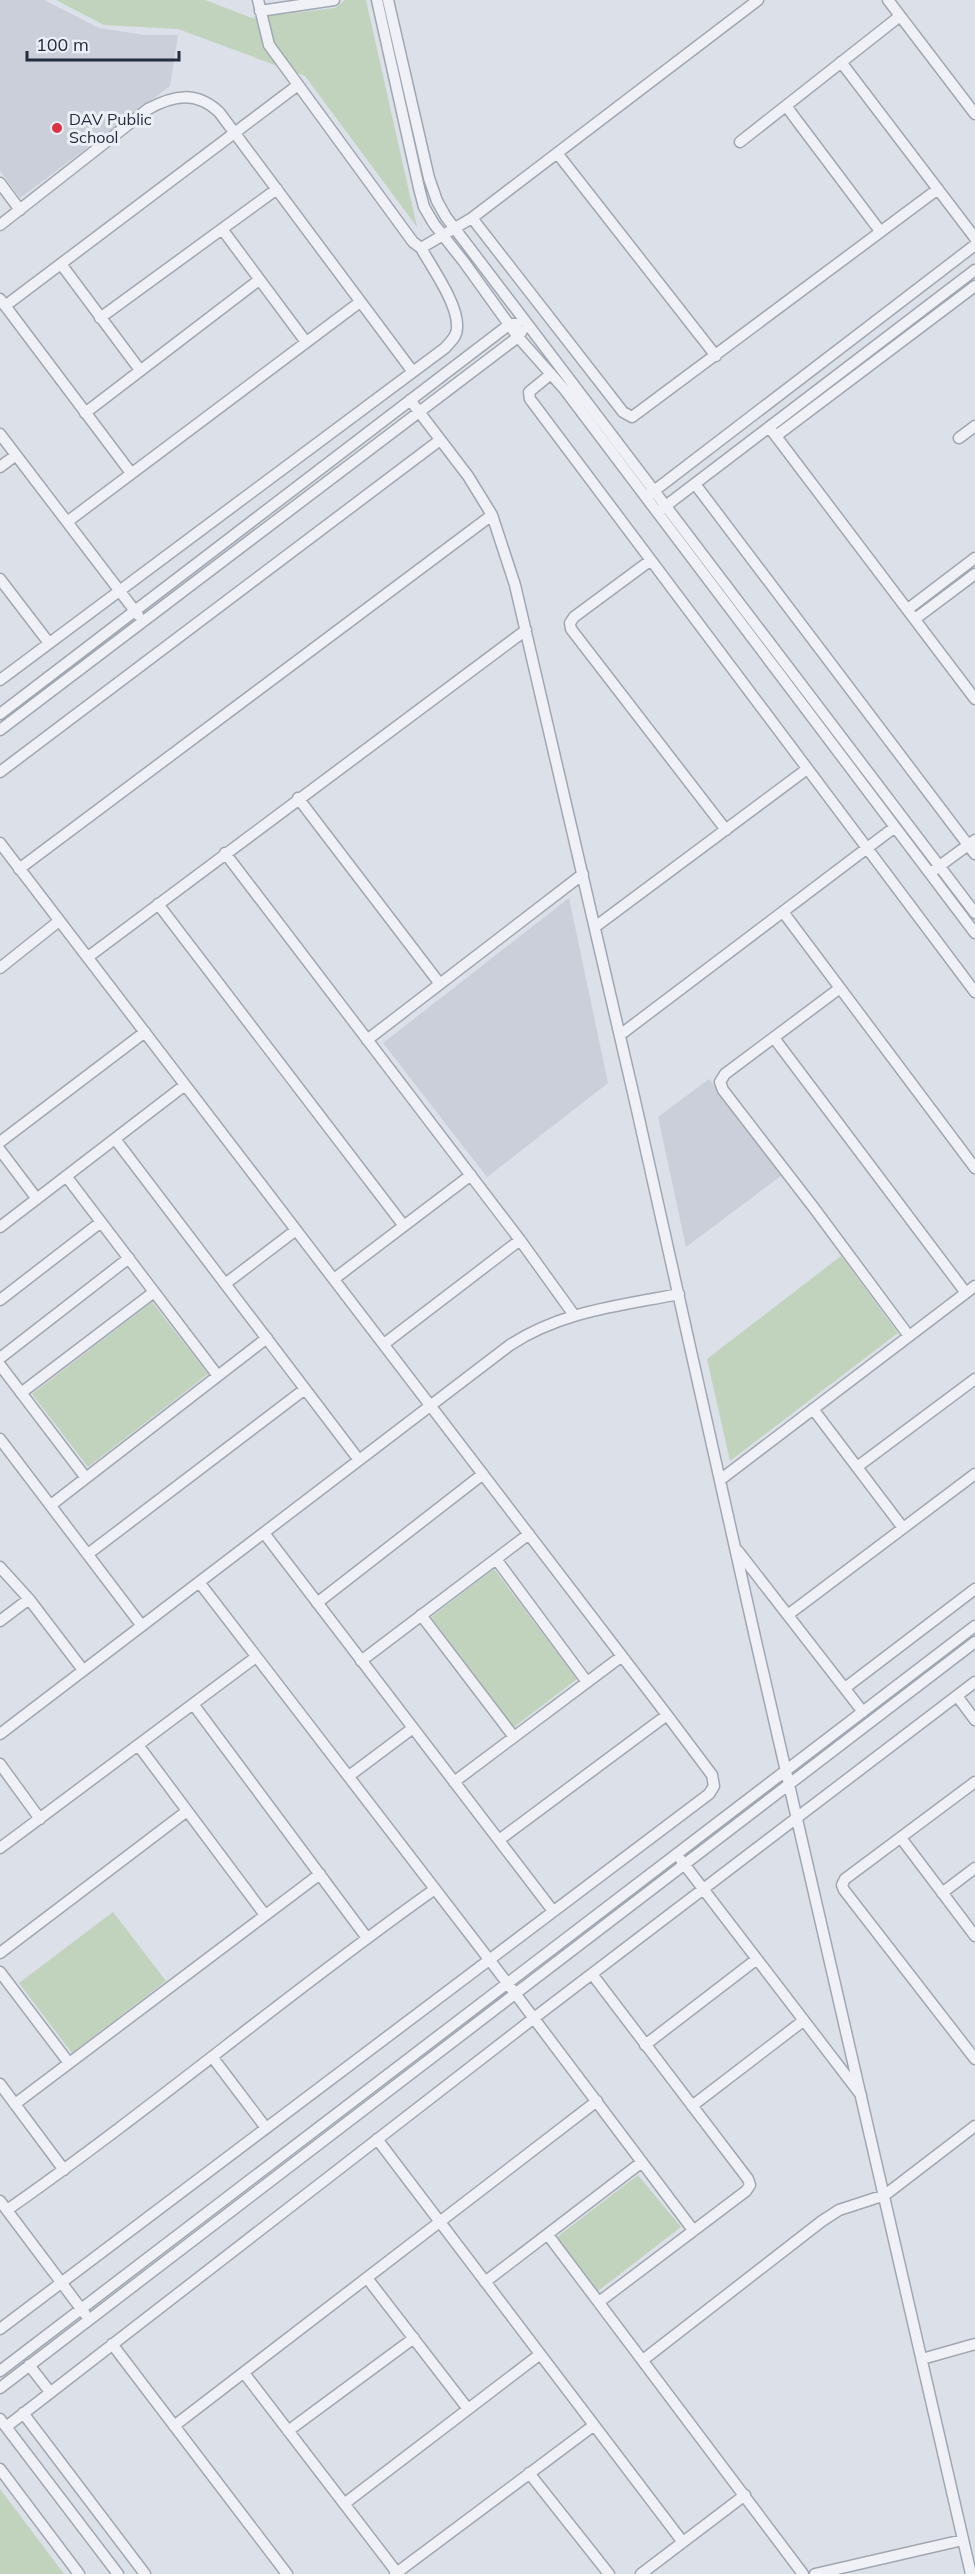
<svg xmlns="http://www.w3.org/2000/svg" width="975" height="2574" font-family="Mulish,sans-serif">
	<rect width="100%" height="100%" fill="#dce0e8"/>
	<path fill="#cacfda" d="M0 0H44L99 28 145 35H178L170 86 20 198 0 171Z
		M569 898 608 1083 487 1177 383 1043Z
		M709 1079 782 1175 686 1247 658 1117Z"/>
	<path fill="#c1d3bc" d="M56 0H205L252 18 335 8 345 0H366L417 227 305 76 178 29 104 25Z
		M841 1256 898 1333 730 1461 707 1359Z
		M152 1302 208 1374 88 1467 32 1394Z
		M494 1569 577 1679 514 1727 431 1617Z
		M113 1912 166 1981 72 2053 19 1983Z
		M638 2175 681 2227 598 2291 557 2237Z
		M0 2489 64 2574H0Z"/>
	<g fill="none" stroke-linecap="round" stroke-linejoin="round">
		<defs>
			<path id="minor" d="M258 0 269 45 413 242 421 248 472 218 758 0
				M377 0 419 188 424 207 434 224 464 262 518 337 565 390 975 933
				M388 0 429 178 437 201 446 217 975 913
				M888 0 975 114
				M260 11 334 0
				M841 62 975 238
				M786 106 880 231
				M740 142 900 16
				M557 153 716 356
				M0 183 20 210
				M472 218 623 412 632 417 938 189
				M0 225 148 109C174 95 196 91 219 112L413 372
				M222 229 306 342
				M61 264 140 370
				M0 299 131 473
				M5 306 298 85
				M100 318 277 189
				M551 374 529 392 530 399 975 992
				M410 400 468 476 492 515 515 585 635 1101 755 1637 971 2574
				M85 413 259 280
				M769 427 975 699
				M0 434 138 615
				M776 436 975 286
				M959 438 975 426
				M0 467 16 455
				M695 484 975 854
				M650 494 975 245
				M663 508 975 270
				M67 522 360 302
				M651 560 574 617 570 623 571 629 726 830
				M0 579 49 643
				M908 609 975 558
				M915 619 975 574
				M0 680 445 348C450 342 457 337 457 328 459 305 432 268 421 248
				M0 714 510 324H517
				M0 730 518 337 522 331
				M0 772 440 440
				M298 798 440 984
				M0 843 667 1715 712 1775 714 1786 709 1794 0 2329
				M225 853 520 1240 574 1315
				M19 869 492 515
				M934 870 975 840
				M158 904 404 1226
				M783 912 975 1168
				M595 927 807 769
				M88 957 526 630
				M0 968 59 921
				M840 988 725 1074 720 1082 723 1090 814 1208 909 1336
				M620 1035 895 827
				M774 1038 966 1293
				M367 1040 583 874
				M115 1139 359 1460
				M0 1142 145 1032
				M0 1150 37 1199
				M66 1176 218 1376
				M0 1227 185 1085
				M334 1279 471 1175
				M225 1284 296 1230
				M0 1300 101 1222
				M384 1344 520 1240
				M0 1358 129 1258
				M0 1365 86 1478
				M21 1393 154 1292
				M813 1409 903 1528
				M0 1439 142 1626
				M857 1467 975 1379
				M720 1480 975 1286
				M51 1505 267 1338
				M264 1533 553 1911
				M738 1551 863 1712
				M88 1554 305 1389
				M496 1559 587 1682
				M0 1567 29 1599 83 1670
				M199 1582 508 1984 693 2230
				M317 1603 483 1474
				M789 1614 975 1474
				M421 1615 514 1737
				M0 1621 29 1599
				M361 1661 529 1534
				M845 1688 975 1589
				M957 1696 975 1720
				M193 1704 367 1938
				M0 1734 510 1345C562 1311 619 1306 679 1294
				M138 1745 265 1915
				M0 1764 40 1819
				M349 1776 413 1728
				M454 1782 622 1656
				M975 1782 845 1879 842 1885 844 1890 975 2059
				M901 1838 975 1936
				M499 1840 667 1715
				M0 1848 256 1657
				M681 1860 861 2095
				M942 1893 975 1868
				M0 1953 187 1811
				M0 1972 69 2063
				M592 1974 748 2179 750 2185 746 2191 599 2302
				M645 2045 757 1959
				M213 2058 266 2128
				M0 2084 64 2170
				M15 2104 320 1874
				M692 2106 803 2021
				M377 2139 682 2541
				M0 2201 85 2314
				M7 2210C153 2108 289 1992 435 1889
				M548 2235 803 2574
				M367 2278 468 2409
				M485 2282 642 2162
				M112 2344 287 2574
				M922 2359 975 2344
				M643 2360 822 2221 839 2210 885 2195 975 2126
				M29 2365 50 2392
				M0 2371 975 1626
				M244 2373 398 2574
				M0 2388 975 1642
				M23 2413 145 2574
				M0 2419 118 2574
				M174 2426 597 2101
				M6 2427 534 2018 975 1682
				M288 2431 414 2338
				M0 2469 79 2574
				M529 2473 609 2574
				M344 2504 539 2355
				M395 2574 593 2426
				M641 2574 745 2495
				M815 2574 963 2540"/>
		</defs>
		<use href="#minor" stroke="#a1a7b2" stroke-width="13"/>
		<use href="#minor" stroke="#eff1f6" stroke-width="10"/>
	</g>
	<circle fill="#db3345" stroke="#eceff6" stroke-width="2" cx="57" cy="128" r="6"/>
	<g text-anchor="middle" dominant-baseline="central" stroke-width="6" stroke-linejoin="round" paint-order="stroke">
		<g font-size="16" fill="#242d40" stroke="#eceff6" text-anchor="start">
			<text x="69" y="119">DAV Public<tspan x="69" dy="18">School</tspan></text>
		</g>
	</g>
	<path d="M27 51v9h152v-9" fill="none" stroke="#242d40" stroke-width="3"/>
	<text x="36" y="51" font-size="18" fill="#242d40" stroke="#eceff6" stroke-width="4.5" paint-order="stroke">100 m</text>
</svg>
